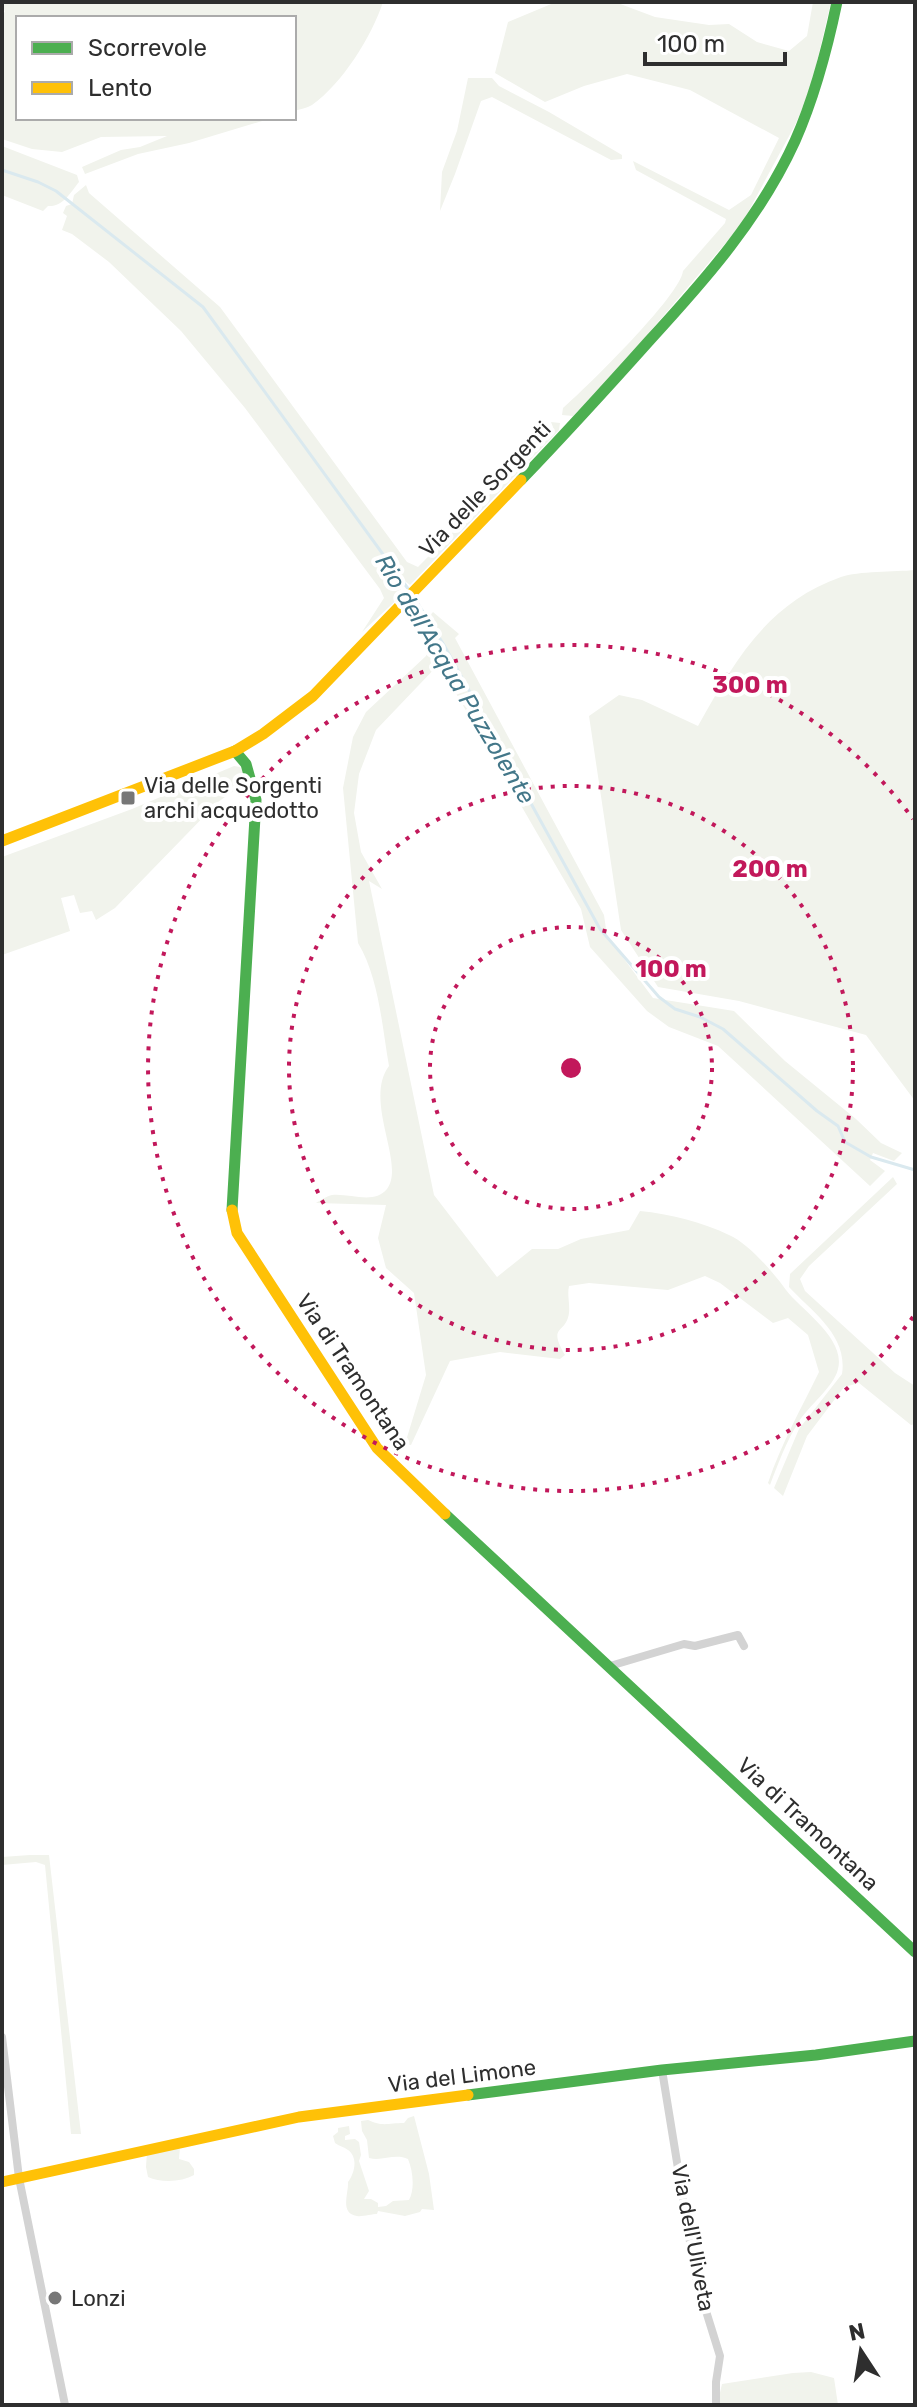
<svg xmlns="http://www.w3.org/2000/svg" width="917" height="2407" font-family="Rubik,sans-serif">
	<rect width="100%" height="100%" fill="#fff"/>
	<path fill="#f1f3ec" d="M2 2H383C372 36 342 84 312 105 307 108 300 109 294 111V18H18V118H272L189 143 138 154 85 174 82 167 121 150 140 147 167 136 101 137 62 152 32 149 2 139V14L5 12Z
		M556 2H615L655 17 709 25 729 24 757 42 789 51 807 36 813 2H831L810 91 795 125 741 225 618 369 573 416 562 415 563 408C586 388 680 296 683 271L725 223 726 219 636 170 633 161 729 210 751 195 779 138 690 90 627 74 584 86 545 102 495 73 508 22Z
		M468 78H492L499 86 549 112 622 155V159L611 160 492 97 481 101 455 174 440 211 442 172 457 131Z
		M2 146 77 175 79 182C71 192 63 207 48 206L43 211 2 195Z
		M86 185 89 193 220 307 407 562 418 567 512 472 515 457 525 456 553 427 551 422 560 423 559 430 414 581 410 585 402 579 400 583 402 595 362 632 384 598 380 589 245 408 181 331 109 262 72 234 62 230 67 216 63 213 66 206 72 204 74 195Z
		M915 570V1101L866 1035 739 1001 658 987 621 930 589 716 619 695 642 700 698 726C734 662 767 603 841 577 858 571 895 572 915 570Z
		M433 612 459 634 455 638 604 915 607 936 653 998 734 1011 785 1061 856 1119 881 1143 902 1153 894 1161 873 1153 870 1160 885 1171 870 1186 718 1046 669 1027 647 1011 590 947 581 909 439 664 376 730 359 774 354 813 361 852 382 889 369 881 434 1195 497 1277 532 1249H558L581 1239 629 1230 640 1211C670 1214 702 1222 729 1235 748 1243 774 1273 786 1290 801 1310 846 1338 838 1369 834 1387 808 1406 798 1423 786 1442 778 1464 770 1485L768 1483C781 1444 801 1409 819 1372L808 1335 788 1318 773 1323 720 1283 705 1276 668 1290 589 1283 569 1286C567 1295 570 1304 569 1313 566 1335 547 1324 565 1355L560 1359 500 1352 450 1361 411 1445 405 1444 426 1375 414 1293 386 1268 378 1238 386 1205 316 1203C321 1200 327 1196 332 1195 350 1193 374 1205 387 1189 406 1164 363 1101 389 1066 382 1026 379 978 358 943L343 788 353 737 366 712 426 656 429 646 417 630Z
		M234 766 240 767 245 775 246 782 218 802 115 908 96 920 92 911 80 913 74 895 61 898 70 931 2 955V857L132 809Z
		M893 1177 897 1184 809 1266 800 1279 805 1291 895 1373 915 1386V1424L911 1425 859 1383 844 1387 807 1436 783 1496 774 1488 799 1429 842 1374C848 1335 812 1312 789 1287L790 1274Z
		M30 1855H49L81 2134H71L45 1865 36 1862 2 1865V1857Z
		M414 2116 429 2174 434 2210 422 2209 420 2212 405 2216 378 2211 377 2214C372 2214 362 2217 357 2216 339 2214 349 2192 348 2182 354 2174 359 2158 348 2150 344 2147 339 2146 335 2143L333 2136 338 2132V2128L349 2126 350 2134 345 2136V2140L355 2139 359 2142 361 2155 359 2161 369 2191 364 2199H371L378 2203V2207L386 2206 393 2201 409 2200C415 2189 413 2171 408 2159 394 2153 382 2162 369 2158L367 2140 362 2131 361 2121 368 2120C383 2127 388 2123 404 2123L408 2118Z
		M180 2147 179 2159 189 2162 194 2169V2175C182 2182 161 2183 148 2177L146 2167 147 2152Z
		M811 2372 834 2378 838 2405H720L719 2397 722 2384 793 2373Z"/>
	<g fill="none" stroke-linecap="round" stroke-linejoin="round">
		<path stroke="#dae9ef" stroke-width="3" d="M2 170 38 182 56 191 203 307 409 590
			M413 596 444 645 600 929 659 997 675 1009 700 1017 723 1029 817 1111 838 1126 845 1142 871 1157 915 1170"/>
		<path stroke="#d3d3d3" stroke-width="8" d="M610 1666 684 1644 695 1646 738 1635 744 1646
			M2 2037 19 2178 65 2405
			M662 2070 696 2279 720 2356 716 2382V2405"/>
		<path stroke="#4caf50" stroke-width="11" d="M521 480C565 434 607 388 649 341 705 280 760 218 795 141 815 96 827 50 837 2
			M232 1210 256 800 246 764 235 751
			M445 1514 915 1952
			M468 2095 662 2070 816 2055 915 2041"/>
		<path stroke="#ffc107" stroke-width="11" d="M2 841 235 751 263 734 313 696 521 480
			M232 1210 237 1233 377 1448 445 1514
			M2 2182 299 2117 468 2095"/>
	</g>
	<g fill="none" stroke="#c2185b" stroke-width="4" stroke-dasharray="4 8">
		<circle cx="571" cy="1068" r="141"/>
		<circle cx="571" cy="1068" r="282"/>
		<path d="M913 1317A423 423 0 1 1 913 819"/>
	</g>
	<g fill="#777" stroke="#fff" stroke-width="3">
		<rect x="120" y="790" width="16" height="16" rx="4"/>
		<circle cx="55" cy="2298" r="8"/>
	</g>
	<g text-anchor="middle" dominant-baseline="central" stroke-width="8" stroke-linejoin="round" paint-order="stroke">
		<g font-size="22" fill="#2e2e2e" stroke="#fff">
			<text transform="translate(485 489) rotate(-46)">Via delle Sorgenti</text>
			<text transform="translate(353 1372) rotate(56)">Via di Tramontana</text>
			<text transform="translate(808 1824) rotate(43)">Via di Tramontana</text>
			<text transform="translate(462 2076) rotate(-7)">Via del Limone</text>
			<text transform="translate(693 2238) rotate(79)">Via dell'Uliveta</text>
		</g>
		<g font-size="22" fill="#2e2e2e" stroke="#fff" text-anchor="start">
			<text x="144" y="785">Via delle Sorgenti<tspan x="144" dy="25">archi acquedotto</tspan></text>
			<text x="71" y="2298">Lonzi</text>
		</g>
		<g font-size="24" font-style="italic" fill="#437789" stroke="#fff">
			<text transform="translate(455 679) rotate(59)">Rio dell'Acqua Puzzolente</text>
		</g>
	</g>
	<circle cx="571" cy="1068" r="12" fill="#c2185b" stroke="#fff" stroke-width="4"/>
	<g font-size="24" text-anchor="middle" font-weight="bold" fill="#c2185b" stroke="#fff" stroke-width="8" stroke-linejoin="round" paint-order="stroke">
		<text x="750" y="693">300 m</text>
		<text x="770" y="877">200 m</text>
		<text x="671" y="977">100 m</text>
	</g>
	<rect width="917" height="2407" fill="none" stroke="#2e2e2e" stroke-width="8"/>
	<rect x="16" y="16" width="280" height="104" fill="#ffffff" stroke="#ababab" stroke-width="2"/>
	<rect x="32" y="42" width="40" height="12" fill="#4caf50" stroke="#ababab" stroke-width="2"/>
	<text x="88" y="56" font-size="24" fill="#2e2e2e">Scorrevole</text>
	<rect x="32" y="82" width="40" height="12" fill="#ffc107" stroke="#ababab" stroke-width="2"/>
	<text x="88" y="96" font-size="24" fill="#2e2e2e">Lento</text>
	<g transform="translate(861 2351) rotate(348)" stroke="#ffffff" stroke-width="6" paint-order="stroke">
	<path d="M0-6L14 30L0 20L-14 30Z" fill="#2e2e2e"/>
	<text y="-12" font-size="22" font-weight="bold" text-anchor="middle" fill="#2e2e2e">N</text>
	</g>
	<path d="M645 52v12h140v-12" fill="none" stroke="#2e2e2e" stroke-width="4"/>
	<text x="657" y="52" font-size="24" fill="#2e2e2e" stroke="#ffffff" stroke-width="6" paint-order="stroke">100 m</text>
</svg>
